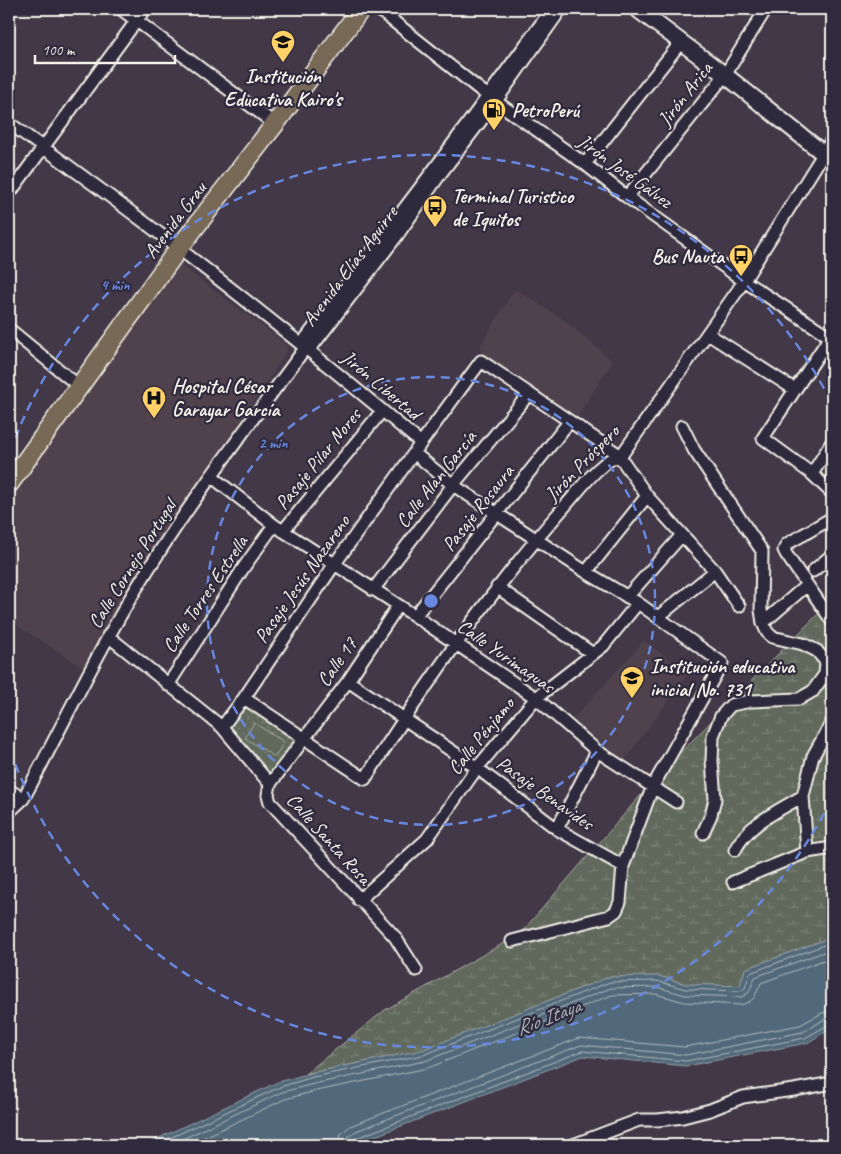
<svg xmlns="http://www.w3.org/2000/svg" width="841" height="1154" font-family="Caveat,sans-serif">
	<defs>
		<pattern id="grass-dots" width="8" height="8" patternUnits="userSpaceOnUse" patternTransform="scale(1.25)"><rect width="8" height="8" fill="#61695c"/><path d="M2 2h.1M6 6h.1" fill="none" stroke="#787f73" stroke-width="1.8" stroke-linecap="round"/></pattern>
		<pattern id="wetland-marsh" width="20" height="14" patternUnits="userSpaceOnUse" patternTransform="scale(1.25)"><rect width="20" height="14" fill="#61695c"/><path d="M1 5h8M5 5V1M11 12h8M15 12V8" fill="none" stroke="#787f73"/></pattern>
	</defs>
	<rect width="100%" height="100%" fill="#423847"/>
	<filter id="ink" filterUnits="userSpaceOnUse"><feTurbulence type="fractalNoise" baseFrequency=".02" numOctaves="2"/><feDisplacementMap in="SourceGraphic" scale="10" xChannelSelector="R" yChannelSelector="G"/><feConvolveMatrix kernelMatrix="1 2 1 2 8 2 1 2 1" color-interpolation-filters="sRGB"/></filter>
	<g filter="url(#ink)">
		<path fill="#50424e" d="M179 264 286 344 287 351 82 667 9 620V493Z
			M515 289 563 319 613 361 576 418 485 360 480 346Z
			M644 641 689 673 623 762 573 719Z"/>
		<path fill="url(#grass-dots)" stroke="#aaada2" d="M245 703 299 741 271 777 227 727Z"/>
		<path fill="url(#wetland-marsh)" stroke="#aaada2" d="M832 600V937L745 969 740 986 686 984 658 976 609 977 422 1050 305 1074 385 1010 520 934 661 772Z"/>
		<path fill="#61695c" stroke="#aaada2" d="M254 723 284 742 275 757 245 738Z"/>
		<path fill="#51697a" stroke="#929fa6" d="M832 937V1028L807 1043 686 1066 583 1056 352 1145H144L278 1082 311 1073 422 1050 609 977 658 976 686 984 740 986 745 969Z"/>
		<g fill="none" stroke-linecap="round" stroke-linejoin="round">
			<path stroke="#b3bbbc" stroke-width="1" d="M155 1145 280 1087 313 1077 423 1055 610 982 657 981 685 989 741 991 745 988 750 973 832 942
				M170 1145 282 1092 314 1084 425 1061 611 988 657 987 685 995 742 997 749 992 755 977 832 949
				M188 1145 285 1099 316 1091 428 1068 612 995 656 994 684 1002 741 1005 749 1002 754 998 761 983 832 957
				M338 1145 341 1134 350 1126 579 1038 685 1047 800 1025 822 1013 832 1011
				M346 1145 348 1137 356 1131 581 1045 686 1055 803 1032 825 1019 832 1018
				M352 1145 353 1140 359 1137 582 1051 686 1061 805 1038 828 1025 832 1024"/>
			<defs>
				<path id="minor" d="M121 9 275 124
					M378 9 488 96 585 164 627 197 744 281 832 338
					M9 123C151 224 288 331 421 443L414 453 453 485 586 572 638 603 722 663 653 786 623 866 620 902 616 911 609 916 512 941
					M585 164 681 42
					M9 194 145 9
					M627 197 725 75 766 9
					M9 329 80 387
					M708 334 794 389
					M832 334 763 438 812 474 832 493
					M306 347 314 344 396 237 441 173 496 101 561 9
					M306 347V338L435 168 552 9
					M682 426 694 450 762 551 761 610 763 623 767 632 772 637 803 644 817 651 826 662 825 674 813 691 799 699 751 701 731 705 721 716 713 736 712 761 715 799 711 815 703 833
					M421 443 481 361 618 454 647 496 715 571 739 606
					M812 474 832 442
					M211 476 274 525 415 616 536 698 597 751 676 802
					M832 518 787 544 784 550 786 554 832 621
					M283 531 382 411
					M813 571 832 555
					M586 572 647 496
					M497 587 593 654
					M373 590 453 485 529 394
					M627 597 682 535
					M415 616 569 422
					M658 617 715 571
					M763 623 807 585
					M108 636 222 727 270 784 268 795 270 802 395 937 416 970
					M348 681 477 768 557 829 623 866
					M168 685 244 567 274 525
					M244 698 365 779C426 684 490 591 565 506 582 487 599 462 623 453L738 290 832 140
					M222 727 244 698 334 565 414 453
					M270 784 348 681 398 606
					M9 790 23 799
					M9 812 23 799C61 730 94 657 136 589 187 505 248 426 306 347
					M557 829 597 751
					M735 850C748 824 778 811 803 796
					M807 852 803 796 813 756 832 722
					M733 882 807 852 832 848
					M359 900 427 839 477 768 536 698 603 646 638 603
					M573 1145 639 1120H658L683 1117 710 1110 743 1097 794 1090 832 1083"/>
				<path id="secondary" d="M637 9 725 75 824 154"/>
				<path id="primary" d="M9 484 179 248 275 124 361 9"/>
			</defs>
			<use href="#minor" stroke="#f4f1e8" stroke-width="15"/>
			<use href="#secondary" stroke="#f4f1e8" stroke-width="19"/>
			<use href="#primary" stroke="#f4f1e8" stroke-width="21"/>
			<use href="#minor" stroke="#2f2a3d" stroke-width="11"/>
			<use href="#secondary" stroke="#2f2a3d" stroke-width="15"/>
			<use href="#primary" stroke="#776954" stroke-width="18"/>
		</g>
	</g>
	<g fill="none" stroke="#6887de" stroke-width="2.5" stroke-dasharray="9 6">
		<circle cx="431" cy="601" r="224"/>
		<path d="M831 800A447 447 0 0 1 10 750M10 452A447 447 0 0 1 831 402"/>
	</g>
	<defs>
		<symbol id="school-pin" viewBox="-11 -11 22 30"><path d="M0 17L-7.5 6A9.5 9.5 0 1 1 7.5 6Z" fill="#ffd166" stroke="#2f2a3d"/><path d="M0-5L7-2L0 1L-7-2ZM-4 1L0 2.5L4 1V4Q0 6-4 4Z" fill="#111"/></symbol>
		<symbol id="fuel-pin" viewBox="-11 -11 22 30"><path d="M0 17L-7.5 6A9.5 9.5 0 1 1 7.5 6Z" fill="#ffd166" stroke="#2f2a3d"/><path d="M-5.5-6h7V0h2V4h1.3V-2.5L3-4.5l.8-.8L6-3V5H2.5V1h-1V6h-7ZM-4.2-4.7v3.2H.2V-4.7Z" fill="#111"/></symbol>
		<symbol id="bus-pin" viewBox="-11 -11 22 30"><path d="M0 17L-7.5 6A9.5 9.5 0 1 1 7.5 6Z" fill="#ffd166" stroke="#2f2a3d"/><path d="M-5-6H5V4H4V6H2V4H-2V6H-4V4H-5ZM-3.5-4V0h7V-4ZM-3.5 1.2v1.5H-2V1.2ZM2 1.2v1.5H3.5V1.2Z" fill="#111"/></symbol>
		<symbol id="hospital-pin" viewBox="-11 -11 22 30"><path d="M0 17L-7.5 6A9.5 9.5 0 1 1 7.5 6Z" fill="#ffd166" stroke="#2f2a3d"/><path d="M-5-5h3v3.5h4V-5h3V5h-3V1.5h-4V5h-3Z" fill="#111"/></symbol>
	</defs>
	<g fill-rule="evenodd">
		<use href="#school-pin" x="269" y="28" width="28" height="38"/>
		<use href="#fuel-pin" x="480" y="96" width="28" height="38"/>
		<use href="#bus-pin" x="421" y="193" width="28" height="38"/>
		<use href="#bus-pin" x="727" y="242" width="28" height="38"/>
		<use href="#hospital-pin" x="140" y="384" width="28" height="38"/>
		<use href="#school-pin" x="618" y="664" width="28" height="38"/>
	</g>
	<g text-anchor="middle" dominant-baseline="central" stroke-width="4.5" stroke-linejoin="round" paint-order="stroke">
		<g font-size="20" font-weight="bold" fill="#f4f1e8" stroke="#2f2a3d" text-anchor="start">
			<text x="283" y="76" text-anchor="middle">Institución<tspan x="283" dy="23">Educativa Kairo's</tspan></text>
			<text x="512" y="110">PetroPerú</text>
			<text x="452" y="196">Terminal Turistico<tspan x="452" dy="23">de Iquitos</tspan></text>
			<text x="724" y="256" text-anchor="end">Bus Nauta</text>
			<text x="172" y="386">Hospital César<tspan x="172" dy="23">Garayar García</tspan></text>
			<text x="650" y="666">Institución educativa<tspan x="650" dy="23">inicial No. 731</tspan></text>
		</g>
		<g font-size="20" fill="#f4f1e8" stroke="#2f2a3d">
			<text transform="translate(685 94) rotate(-52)">Jirón Arica</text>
			<text transform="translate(625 171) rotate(36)">Jirón José Gálvez</text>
			<text transform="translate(175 220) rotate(-53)">Avenida Grau</text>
			<text transform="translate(350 266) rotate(-53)">Avenida Elías Aguirre</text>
			<text transform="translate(381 385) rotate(40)">Jirón Libertad</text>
			<text transform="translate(318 459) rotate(-51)">Pasaje Pilar Nores</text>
			<text transform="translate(582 463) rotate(-46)">Jirón Próspero</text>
			<text transform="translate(436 479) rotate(-52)">Calle Alan García</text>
			<text transform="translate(478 508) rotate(-52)">Pasaje Rosaura</text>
			<text transform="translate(132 564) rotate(-58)">Calle Cornejo Portugal</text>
			<text transform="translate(302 579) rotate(-55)">Pasaje Jesús Nazareno</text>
			<text transform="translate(205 594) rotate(-56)">Calle Torres Estrella</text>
			<text transform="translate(506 656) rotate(35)">Calle Yurimaguas</text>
			<text transform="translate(337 662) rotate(-55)">Calle 17</text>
			<text transform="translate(481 736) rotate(-51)">Calle Pénjamo</text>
			<text transform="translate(545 793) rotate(35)">Pasaje Benavides</text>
			<text transform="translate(329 839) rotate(48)">Calle Santa Rosa</text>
		</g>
		<g font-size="21" font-style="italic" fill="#abb4b6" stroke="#2f2a3d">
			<text transform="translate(548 1017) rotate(-21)">Río Itaya</text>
		</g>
	</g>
	<circle cx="431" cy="601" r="8" fill="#6887de" stroke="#2f2a3d" stroke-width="2.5"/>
	<g font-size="15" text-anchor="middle" font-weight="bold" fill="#6887de" stroke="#2f2a3d" stroke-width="4.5" stroke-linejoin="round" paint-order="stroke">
		<text x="115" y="290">4 min</text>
		<text x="273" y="448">2 min</text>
	</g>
	<rect width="841" height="1154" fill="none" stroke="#2f2a3d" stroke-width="30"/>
	<rect x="15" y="15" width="811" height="1124" fill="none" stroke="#f4f1e8" stroke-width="2" filter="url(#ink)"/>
	<path d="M35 55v8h140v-8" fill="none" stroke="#f4f1e8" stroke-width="2.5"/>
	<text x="42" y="55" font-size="15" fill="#f4f1e8" stroke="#2f2a3d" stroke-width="4" paint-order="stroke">100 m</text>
</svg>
